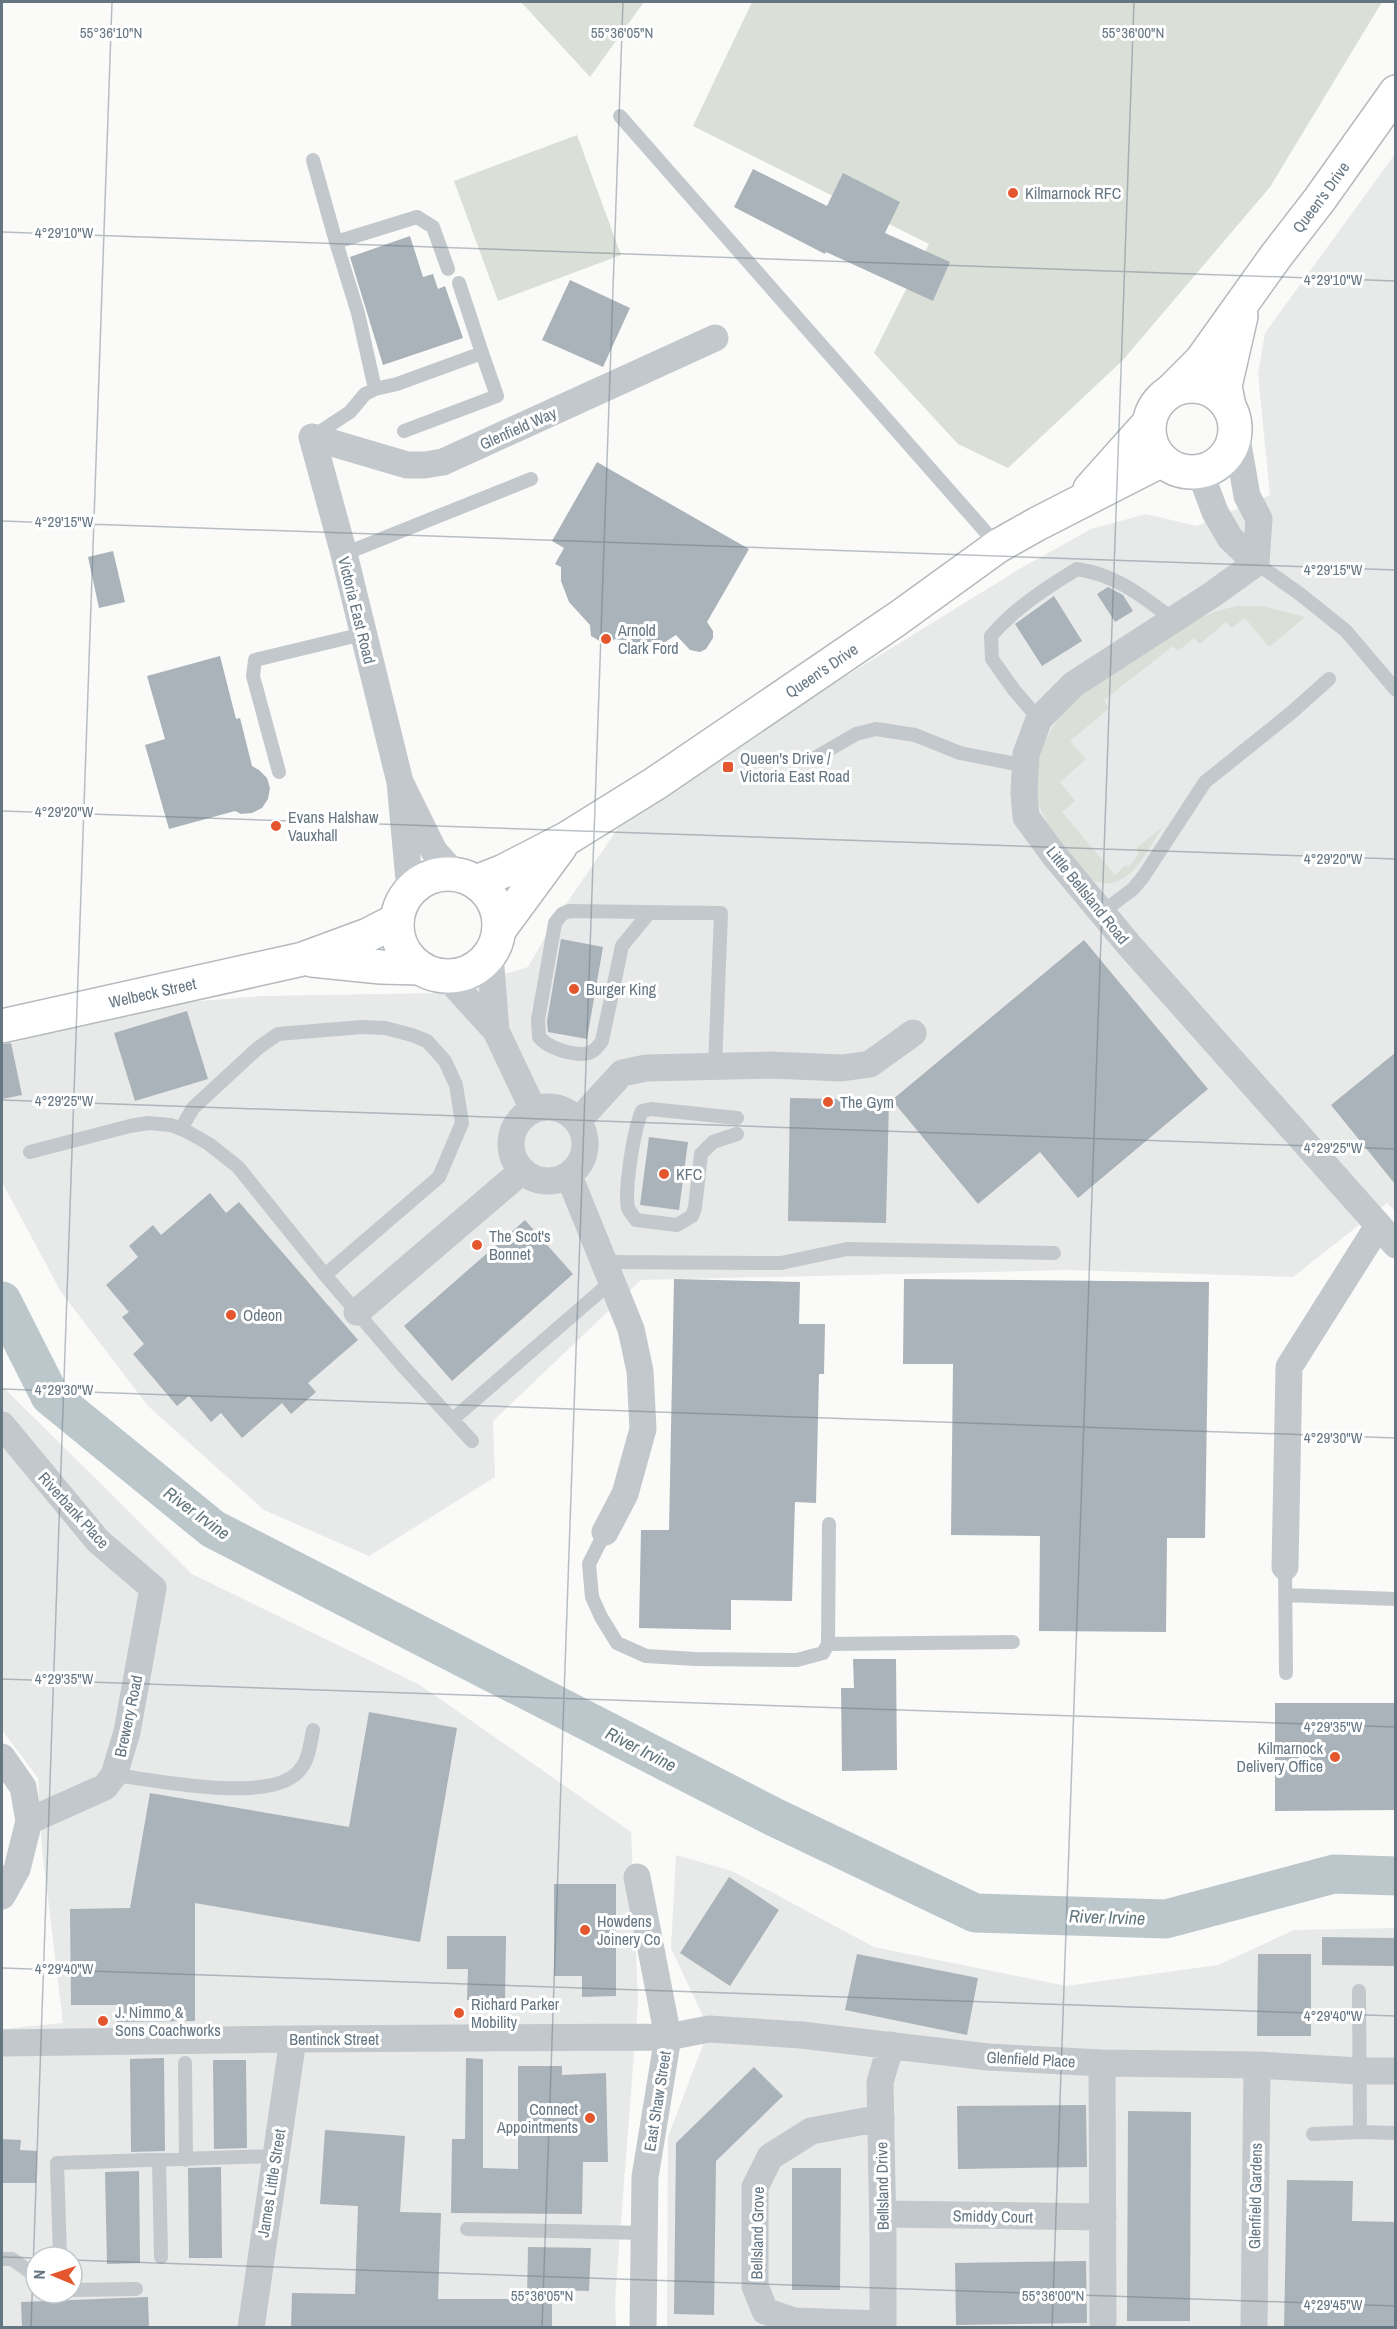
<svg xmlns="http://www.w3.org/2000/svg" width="1397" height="2329" font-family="'Archivo Narrow',sans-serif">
	<rect width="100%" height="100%" fill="#fafaf8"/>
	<path fill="#e8e9e9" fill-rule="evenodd" d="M1395 154V1211L1387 1203 1293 1277 1066 1270 641 1280 493 1421 495 1477 369 1556 264 1510 148 1406 61 1292 2 1182V1046L140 1006 262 996 440 993 528 967 555 920 632 808 1023 567 1091 529 1146 514 1197 526 1270 495 1258 374 1265 333Z
		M2 1386 192 1574 420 1685 631 1832 638 2002 615 2300 616 2327H3L2 2029 63 2023 42 1849 38 1778 2 1730ZM36 2257H72V2293H36Z
		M676 1855 732 1871 874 1947 1066 1986 1218 1965 1294 1930 1395 1928V2327L667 2328 668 2137 709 2029 671 1948Z"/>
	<path fill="#dadfd7" d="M521 2H644L590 77Z
		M752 2H1382L1270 187 1123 360 1008 468 958 444 874 353 929 244 693 126Z
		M577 135 621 255 498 301 454 181Z
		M1238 606H1262L1305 617 1269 647 1245 618 1232 628 1226 622 1200 644 1194 638 1178 651 1173 646 1104 700 1109 708 1070 741 1086 759 1060 782 1075 801 1062 812 1115 875 1126 865 1129 867 1138 855 1137 847 1162 828C1146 853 1125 899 1089 878 1067 851 1037 822 1036 784 1035 760 1046 735 1061 716 1075 698 1095 686 1114 673 1152 646 1192 614 1238 606Z"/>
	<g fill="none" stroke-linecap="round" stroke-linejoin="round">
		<path stroke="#bbc7cb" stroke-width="39" d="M2 1301 50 1396 213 1529 774 1817 975 1913 1166 1919 1334 1874 1396 1876"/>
	</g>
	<path fill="#aab3b9" d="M753 169 827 206 843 173 900 202 885 233 950 262 933 301 826 252 825 254 734 207Z
		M410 236 423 277 433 274 438 289 445 286 463 338 383 365 350 257Z
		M570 280 630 308 603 367 542 340Z
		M597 462 749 549 707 622 713 631V638L706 649 700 652 690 650 676 635 665 642 644 645 616 639 603 643 591 636 590 625 569 602 561 581V567L555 564 564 548 552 541Z
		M113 551 125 602 99 608 88 557Z
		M1108 587 1123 595 1133 611 1115 622 1097 594Z
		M1054 596 1082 641 1042 666 1015 624Z
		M220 656 236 719 240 718 252 766 259 770 267 778 270 788 268 799 262 808 252 813 241 814 235 811 169 829 145 745 165 739 147 676Z
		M561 939 603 947 587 1039 548 1032 547 1021Z
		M1084 940 1208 1089 1078 1198 1040 1152 978 1204 892 1100Z
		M187 1011 208 1079 135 1101 114 1033Z
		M11 1043 22 1095 2 1099V1044Z
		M1395 1053V1184L1331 1105Z
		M790 1098 889 1100 886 1223 788 1221Z
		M649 1137 688 1142 679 1210 640 1205Z
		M210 1193 226 1213 239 1202 358 1340 308 1383 316 1392 291 1414 282 1403 242 1438 221 1413 211 1422 189 1396 177 1406 133 1354 144 1344 122 1317 129 1312 106 1285 138 1257 129 1246 153 1225 161 1235Z
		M525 1220 573 1274 452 1381 404 1326Z
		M674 1279 800 1282 799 1324H825L824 1374H819L816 1503 795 1502 792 1601 731 1600V1630L639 1628 641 1530H669Z
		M904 1279 1209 1282 1205 1538H1167L1166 1632 1039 1631 1040 1536 951 1535 953 1364H903Z
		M853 1659H896L897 1770 842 1771 841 1688H854Z
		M1275 1703H1395V1810L1275 1811Z
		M369 1712 457 1728 420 1942 195 1903V2021L117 2022V2005H71L70 1909 130 1908 150 1793 349 1827Z
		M729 1877 779 1910 730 1986 680 1953Z
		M554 1884H616V1996L582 1997V1976H554Z
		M447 1936H506L505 2000H467L468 1969H447Z
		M1322 1937 1395 1938V1966L1322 1965Z
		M857 1954 978 1978 967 2035 845 2010Z
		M1258 1954H1311V2036H1257Z
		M164 2058 165 2151 131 2152 130 2059Z
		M466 2058 483 2059V2168L518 2169V2066H562V2075L606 2073 608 2162H583L582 2214 451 2213 452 2139H465Z
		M213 2060H246L247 2148 214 2149Z
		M754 2067 783 2096 716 2161 714 2315 674 2314 676 2143Z
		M1086 2105 1087 2167 958 2169 957 2106Z
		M1128 2111 1191 2112 1190 2321H1127Z
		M325 2130 405 2136 400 2212 441 2213 438 2299H527L528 2247 591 2248 589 2291 552 2290V2328H291L292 2293 355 2294 358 2206 320 2204Z
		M2 2139 21 2140 20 2150 37 2151 36 2183H2Z
		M221 2167 222 2258H189L188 2168Z
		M792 2168H841L840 2290H792Z
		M139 2171 140 2263 107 2264 105 2172Z
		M1287 2180 1353 2181 1352 2221 1395 2222V2328H1284Z
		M1086 2261 1087 2323 956 2325 955 2263Z
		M148 2297 149 2328H22L21 2302Z"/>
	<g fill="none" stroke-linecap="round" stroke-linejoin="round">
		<defs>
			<g id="primary">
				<circle cx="1192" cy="429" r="43"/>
				<path id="s1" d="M1172 390 1201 361 1276 256 1320 199 1396 92"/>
				<path d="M1229 407 1225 386 1241 316"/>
				<path d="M1090 489 1149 423"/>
				<circle cx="448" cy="925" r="51"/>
				<path id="s2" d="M476 882 504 871 566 839 656 783 897 619 998 546 1037 524 1162 460"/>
				<path d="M499 930 560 847"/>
				<path d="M312 960 381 967 420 968"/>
				<path id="s3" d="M2 1026 303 959 368 935 397 920"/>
			</g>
		</defs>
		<use href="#primary" stroke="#b5babe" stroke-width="36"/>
		<path stroke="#c3c8cc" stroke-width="14" d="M620 116 998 546
			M313 160 336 242
			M459 283 482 353
			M375 389 358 313 336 242 417 217 433 227 448 269
			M312 437 350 412 365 394 375 389 397 384 482 353 497 396 404 431
			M344 554 531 479
			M1256 563 1300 594 1346 631 1396 690
			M1039 719 1014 690 992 659 991 636C1015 608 1046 588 1077 569 1117 575 1142 596 1174 620
			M813 759 856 734 876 729 915 735 960 753 1026 766
			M279 772 253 676 255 660 363 634
			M649 913 622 946 602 1041C597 1048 592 1054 583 1054 569 1054 548 1048 539 1037L538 1020 555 923 562 914 569 911 721 913 715 1067
			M1101 913 1133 889 1143 877 1205 782 1291 713 1329 679
			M181 1129 193 1108 258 1048 278 1034 362 1027 385 1028 412 1035 427 1041 445 1061 456 1085 462 1123 439 1177 325 1275
			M737 1134 713 1142 701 1154 695 1208 692 1216 677 1225 636 1220C633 1216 630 1212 628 1208 624 1191 634 1128 642 1111L651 1109 737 1118
			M30 1152 130 1126 148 1123 171 1125 186 1131 209 1144 238 1167 325 1275 402 1365 472 1441
			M602 1262 781 1263 847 1249 1054 1253
			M453 1419 611 1282
			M605 1532 589 1564 592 1597 601 1617 617 1643 646 1656 695 1659 797 1660 823 1653 828 1644 829 1524
			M1285 1567 1286 1673
			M1285 1595 1396 1599
			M828 1644 1013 1642
			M114 1775C156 1780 267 1804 298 1772 309 1761 310 1745 313 1730
			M1359 1991 1360 2132 1396 2133
			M185 2063 186 2160
			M1313 2134 1360 2132
			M159 2161 161 2257
			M467 2229 644 2233
			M60 2257 57 2163 275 2156
			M2 2259H12L36 2276
			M72 2290 136 2289"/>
		<path stroke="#c3c8cc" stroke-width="27" d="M1235 427 1247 496 1259 519 1256 563
			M312 437 407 465H425L443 462 715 338
			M312 437 344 554 400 782
			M1200 472 1215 512 1230 538 1256 563
			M1256 563 1213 594 1074 684 1039 719 1026 754 1024 793 1026 817 1054 855 1129 945 1396 1245
			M410 891 400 782 434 851 456 875
			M490 955 496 1031
			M446 976 496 1031 533 1109
			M511 1144a37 37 0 1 1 74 0a37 37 0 1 1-74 0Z
			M578 1121 622 1073 646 1068 770 1065 842 1068 870 1064 913 1033
			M569 1176 631 1329 640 1371 643 1429 625 1494 605 1532
			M357 1312 522 1171
			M2 1425 98 1541 153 1588 127 1732 114 1775 105 1787 29 1821 17 1869 2 1896
			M1285 1567 1289 1367 1378 1226
			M2 1757 23 1787 29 1821
			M637 1877 668 2037 645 2177 643 2328
			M2 2043 293 2039 668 2037 709 2029 801 2035 988 2057 1102 2063 1257 2065 1359 2071H1396
			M1102 2063 1103 2322
			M881 2118 811 2131 770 2157 755 2187V2286L765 2311 794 2321 883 2324
			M883 2214 1103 2217
			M251 2328 293 2039
			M883 2328V2237L880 2082 891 2045
			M1254 2328 1257 2065"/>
		<use href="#primary" stroke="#fff" stroke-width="33"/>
	</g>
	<path fill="none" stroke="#657683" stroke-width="1.5" stroke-opacity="0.45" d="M2 232 1396 281M2 521 1396 570M2 811 1396 859M2 1100 1396 1149M2 1389 1396 1438M2 1679 1396 1727M2 1968 1396 2016M2 2257 36 2258M72 2260 1396 2306M31 2328 112 2M542 2328 623 2M1052 2328 1134 2"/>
	<g fill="#e4572e" stroke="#fff" stroke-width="2">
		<circle cx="1013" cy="193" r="6"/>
		<circle cx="606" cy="639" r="6"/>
		<rect x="722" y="761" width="12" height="12" rx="3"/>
		<circle cx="276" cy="826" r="6"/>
		<circle cx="574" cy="989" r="6"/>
		<circle cx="828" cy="1102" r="6"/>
		<circle cx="664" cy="1174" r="6"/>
		<circle cx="477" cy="1245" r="6"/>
		<circle cx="231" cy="1315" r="6"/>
		<circle cx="1335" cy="1757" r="6"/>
		<circle cx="585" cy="1930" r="6"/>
		<circle cx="459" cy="2013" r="6"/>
		<circle cx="103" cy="2021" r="6"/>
		<circle cx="590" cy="2118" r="6"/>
	</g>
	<g text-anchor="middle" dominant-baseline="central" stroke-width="6" stroke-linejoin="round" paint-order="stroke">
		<g font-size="16" fill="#657683" stroke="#fff" text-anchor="start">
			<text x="1025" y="193">Kilmarnock RFC</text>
			<text x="618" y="630">Arnold<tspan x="618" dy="18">Clark Ford</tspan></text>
			<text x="740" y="758">Queen's Drive /<tspan x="740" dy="18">Victoria East Road</tspan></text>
			<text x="288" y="817">Evans Halshaw<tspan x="288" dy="18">Vauxhall</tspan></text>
			<text x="586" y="989">Burger King</text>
			<text x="840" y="1102">The Gym</text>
			<text x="676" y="1174">KFC</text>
			<text x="489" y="1236">The Scot's<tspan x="489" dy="18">Bonnet</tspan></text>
			<text x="243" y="1315">Odeon</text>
			<text x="1323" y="1748" text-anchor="end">Kilmarnock<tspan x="1323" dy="18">Delivery Office</tspan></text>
			<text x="597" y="1921">Howdens<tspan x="597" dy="18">Joinery Co</tspan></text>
			<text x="471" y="2004">Richard Parker<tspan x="471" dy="18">Mobility</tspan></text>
			<text x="115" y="2012">J. Nimmo &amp;<tspan x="115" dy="18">Sons Coachworks</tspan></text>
			<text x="578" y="2109" text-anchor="end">Connect<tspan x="578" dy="18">Appointments</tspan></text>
		</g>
		<g font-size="16" fill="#657683" stroke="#fff">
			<text stroke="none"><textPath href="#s1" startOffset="244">Queen's Drive</textPath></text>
			<text transform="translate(518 428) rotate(-24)">Glenfield Way</text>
			<text transform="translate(357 610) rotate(76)">Victoria East Road</text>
			<text stroke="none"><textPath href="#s2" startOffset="406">Queen's Drive</textPath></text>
			<text transform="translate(1088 895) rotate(51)">Little Bellsland Road</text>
			<text stroke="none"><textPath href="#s3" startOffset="154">Welbeck Street</textPath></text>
			<text transform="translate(74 1510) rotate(48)">Riverbank Place</text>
			<text transform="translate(128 1716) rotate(-78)">Brewery Road</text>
			<text x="334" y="2039">Bentinck Street</text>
			<text transform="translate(1031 2059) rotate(3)">Glenfield Place</text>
			<text transform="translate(657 2101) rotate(-81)">East Shaw Street</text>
			<text transform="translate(271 2183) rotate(-81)">James Little Street</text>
			<text transform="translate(882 2186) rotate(-91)">Bellsland Drive</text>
			<text transform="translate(1255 2196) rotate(-89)">Glenfield Gardens</text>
			<text transform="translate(993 2216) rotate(1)">Smiddy Court</text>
			<text transform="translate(757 2233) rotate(-89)">Bellsland Grove</text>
		</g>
		<g font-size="18" font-style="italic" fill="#60757c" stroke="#fff">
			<text transform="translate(197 1513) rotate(36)">River Irvine</text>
			<text transform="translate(641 1749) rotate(27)">River Irvine</text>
			<text transform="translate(1107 1917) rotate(2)">River Irvine</text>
		</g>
	</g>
	<g font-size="15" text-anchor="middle" fill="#657683" stroke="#fff" stroke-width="6" stroke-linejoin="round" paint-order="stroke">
		<text x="111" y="38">55°36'10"N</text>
		<text x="622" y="38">55°36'05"N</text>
		<text x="1133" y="38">55°36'00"N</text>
		<text x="64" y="238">4°29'10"W</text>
		<text x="1333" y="285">4°29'10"W</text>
		<text x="64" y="527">4°29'15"W</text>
		<text x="1333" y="575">4°29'15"W</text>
		<text x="64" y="817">4°29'20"W</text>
		<text x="1333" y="864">4°29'20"W</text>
		<text x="64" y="1106">4°29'25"W</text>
		<text x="1333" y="1153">4°29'25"W</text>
		<text x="64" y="1395">4°29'30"W</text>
		<text x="1333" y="1443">4°29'30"W</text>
		<text x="64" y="1684">4°29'35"W</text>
		<text x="1333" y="1732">4°29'35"W</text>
		<text x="64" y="1974">4°29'40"W</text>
		<text x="1333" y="2021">4°29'40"W</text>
		<text x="542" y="2301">55°36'05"N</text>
		<text x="1053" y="2301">55°36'00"N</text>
		<text x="1333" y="2310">4°29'45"W</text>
	</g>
	<rect width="1397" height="2329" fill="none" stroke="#657683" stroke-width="6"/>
	<g transform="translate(54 2275) rotate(272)"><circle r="28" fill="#ffffff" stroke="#c1c8cd" stroke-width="1.5"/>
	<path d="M0-4.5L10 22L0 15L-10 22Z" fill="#e4572e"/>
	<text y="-9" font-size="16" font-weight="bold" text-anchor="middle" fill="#657683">N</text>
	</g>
</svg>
